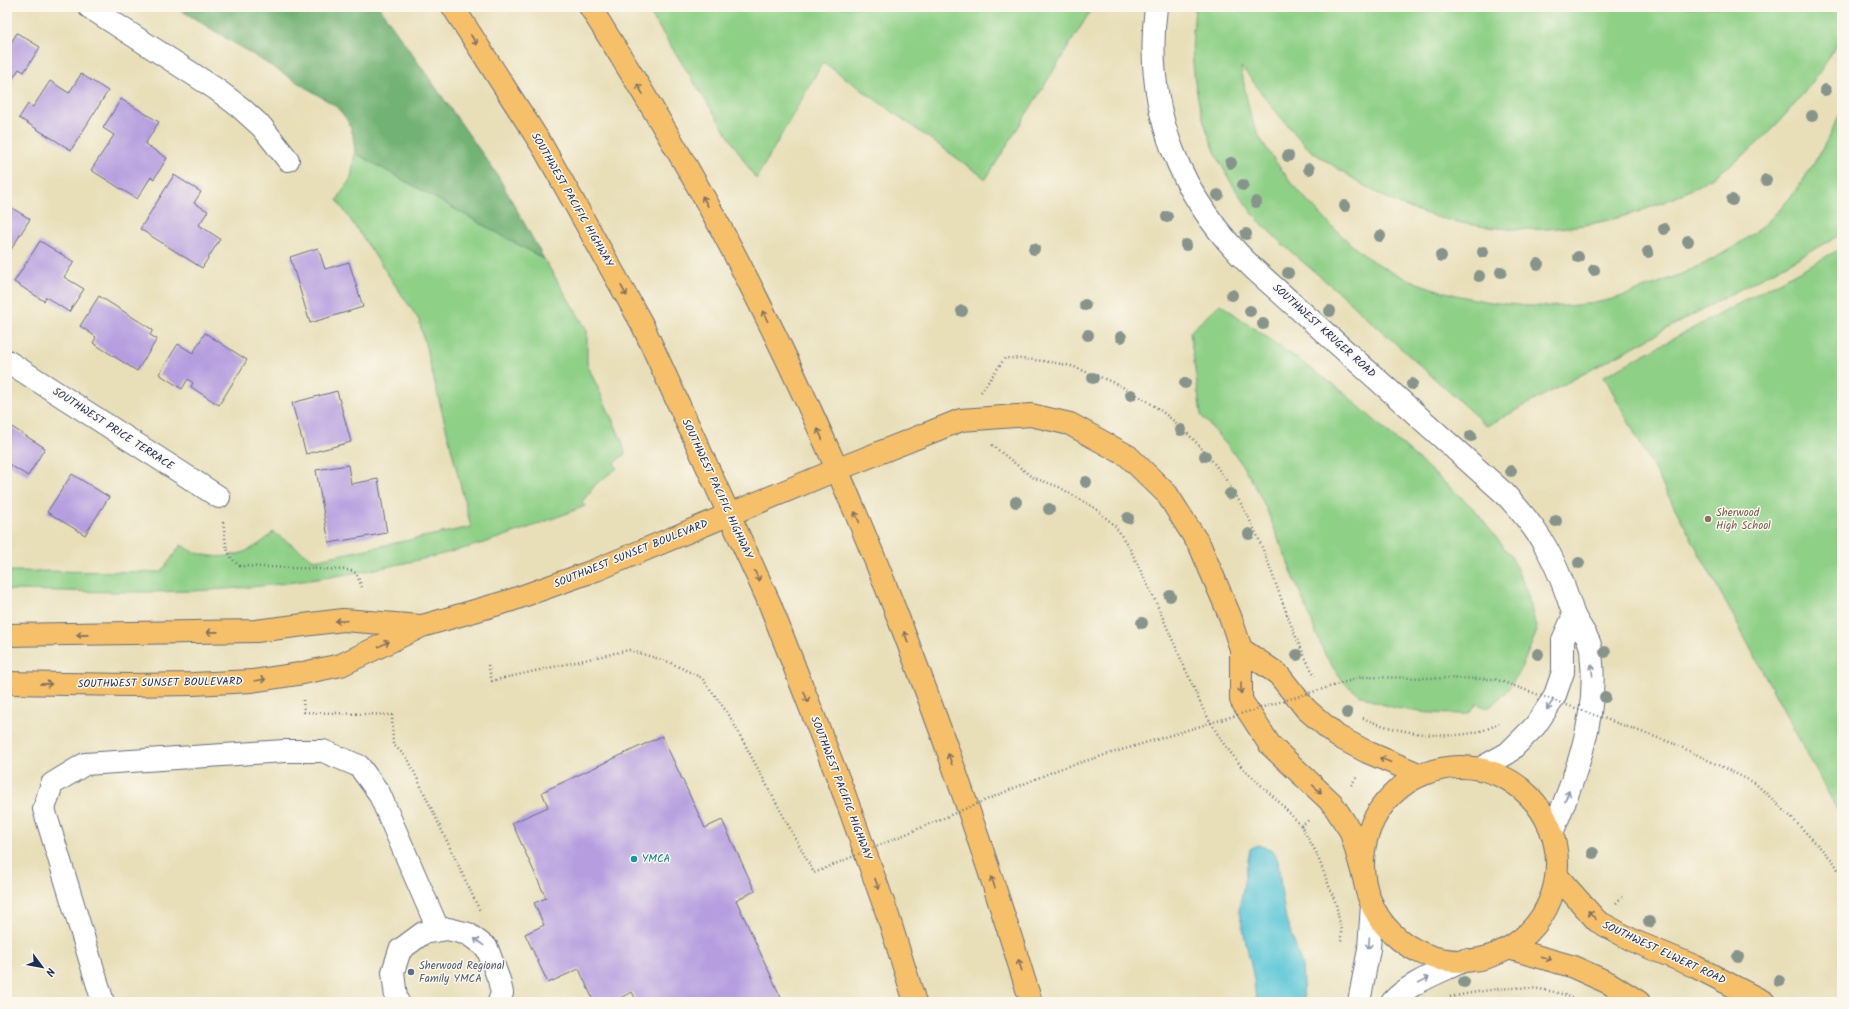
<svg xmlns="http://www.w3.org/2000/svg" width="1849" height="1009" font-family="Kalam,sans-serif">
	<rect width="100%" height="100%" fill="#fbf7ec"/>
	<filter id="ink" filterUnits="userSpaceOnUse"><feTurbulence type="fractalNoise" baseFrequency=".025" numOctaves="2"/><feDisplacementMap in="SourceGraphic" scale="8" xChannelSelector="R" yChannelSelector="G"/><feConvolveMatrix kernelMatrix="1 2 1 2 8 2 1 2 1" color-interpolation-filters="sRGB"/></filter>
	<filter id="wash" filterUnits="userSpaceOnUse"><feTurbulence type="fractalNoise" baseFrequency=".012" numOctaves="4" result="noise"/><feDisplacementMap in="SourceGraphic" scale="16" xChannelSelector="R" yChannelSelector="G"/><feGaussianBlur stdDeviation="0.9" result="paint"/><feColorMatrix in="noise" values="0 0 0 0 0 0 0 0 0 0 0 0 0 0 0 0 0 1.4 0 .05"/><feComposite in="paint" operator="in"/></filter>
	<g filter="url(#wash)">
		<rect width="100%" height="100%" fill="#e8dfb9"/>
		<path fill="#8fd087" stroke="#558072" d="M646 7H1093L986 179 823 62 756 179Z
			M1195 7H1842C1842 15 1844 26 1841 34 1831 59 1808 89 1790 109 1778 123 1766 136 1752 148 1657 229 1520 252 1404 206 1377 195 1352 178 1328 162 1321 157 1312 153 1306 146 1293 131 1279 116 1267 100 1258 89 1250 76 1241 67 1244 85 1247 104 1253 122 1264 152 1299 193 1322 216 1339 233 1358 253 1379 265 1441 301 1540 316 1609 300 1629 295 1647 287 1666 280 1701 267 1735 249 1764 225 1799 194 1823 151 1842 109V234L1487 426C1439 383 1391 339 1343 296 1317 273 1289 252 1266 228 1223 183 1197 123 1193 62 1191 44 1194 25 1195 7Z
			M355 153 544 259 587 330V364L623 443 625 454 614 463 617 468 596 484 582 502 585 506C550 520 516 533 480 544 393 569 303 584 212 590 144 594 75 591 7 590V571L161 572 181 545C212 565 249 558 273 532L314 560 471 527 419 320 337 200 351 178Z
			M1842 248V819L1604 376Z
			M1220 304 1337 387 1473 508 1512 558 1527 592 1537 631C1524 661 1516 688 1488 708L1477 704 1468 714C1431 714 1376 712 1347 685 1338 677 1332 665 1325 655L1266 508 1253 482 1237 457 1201 415 1190 332Z"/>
		<path fill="#73b274" stroke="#477069" d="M176 7H379L498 176 544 259 355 153C353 130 351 121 334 105Z"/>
		<path fill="#5dc7d8" stroke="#3c7b9b" d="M1258 845 1273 850 1278 861 1282 896 1286 919 1302 965 1304 1002H1256L1254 979 1239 911 1250 849Z"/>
		<g id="blocks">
			<path fill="#b59ddf" d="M17 33 40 47 24 72 19 69 7 87V49Z
				M81 74 108 91 71 150 19 118 28 104 33 107 50 81 69 93Z
				M121 99 159 122 145 144 167 158 154 179 151 177 137 199 91 170 114 135 103 128Z
				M174 175 201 192 194 203 208 211 199 225 220 239 202 268 140 229Z
				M7 205 30 219 7 256Z
				M40 241 74 262 64 277 84 289 69 312 46 297 44 301 14 282Z
				M318 248 325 269 349 262 363 307 310 323 290 257Z
				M99 296 153 330 150 335 157 339 137 371 93 343 96 337 80 326Z
				M205 333 247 360 219 405 191 387 193 383 188 379 182 389 159 374 178 344 193 353Z
				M337 391 351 442 306 454 292 403Z
				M7 424 45 448 28 476 7 463Z
				M348 465 351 484 378 479 387 533 329 543 316 470Z
				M72 474 109 497 85 535 47 512Z
				M662 736 705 828 722 820 755 891 736 900 783 1002H637L632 992 612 1002H594L579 969 548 983 525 934 544 925 534 903 546 898 512 823 548 807 542 792Z"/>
		</g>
	</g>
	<g filter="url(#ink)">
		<use href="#blocks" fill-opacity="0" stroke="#636d7e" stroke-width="1"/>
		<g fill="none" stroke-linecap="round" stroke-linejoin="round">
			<defs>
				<path id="minor" d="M89 7 216 89 241 108 262 127 288 160
					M1156 7C1143 109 1181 201 1255 270L1505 494C1542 533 1557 562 1573 613 1577 624 1587 634 1590 645 1592 650 1591 658 1592 663 1597 721 1574 780 1552 833
					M7 361 219 497
					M1481 768 1508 753 1535 726 1554 698 1563 672V640L1574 615
					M103 1002 44 809 52 784 85 764 285 751H323L359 766 379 793 438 929
					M398 1002 396 998 393 972 400 950 423 933 448 929 468 934 487 948 499 980 502 993 499 1002
					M1359 1002 1369 949 1372 904
					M1392 1002C1410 982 1441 972 1465 960"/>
				<path id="major" d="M7 635 256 631 343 620 421 626
					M1241 649 1278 674 1306 709 1337 736 1367 752 1421 775
					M7 683 129 685 193 684 252 681 298 674 341 665 422 626 509 601 596 570 836 470 961 420 1031 415 1070 424 1128 456 1167 494 1200 546 1230 616 1241 649V700L1270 745 1332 803 1351 832 1364 878
					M1363 864a97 97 0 1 1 194 0a97 97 0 1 1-194 0Z
					M1557 876 1597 921 1634 941 1694 966 1764 1002
					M1508 948 1571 966 1609 983 1639 1002"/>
				<path id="highway" d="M453 7 543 147 642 324 769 602 845 796 888 916 915 1002
					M590 7C642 90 694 175 739 263 861 499 953 749 1031 1002"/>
			</defs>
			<use href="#minor" stroke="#636d7e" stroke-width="24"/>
			<use href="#major" stroke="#636d7e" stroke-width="24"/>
			<use href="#highway" stroke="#636d7e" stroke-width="24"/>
			<path stroke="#636d7e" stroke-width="2.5" stroke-dasharray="1 3" stroke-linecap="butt" d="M981 392 1005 358C1028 359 1049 361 1071 366 1080 369 1088 373 1097 376 1171 403 1223 462 1256 533 1277 580 1289 631 1315 676
				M992 445 1032 477 1059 487 1095 508 1115 526 1130 549 1154 598 1203 709 1221 740 1241 766 1279 802 1301 826 1316 852 1336 904 1341 930V941
				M223 522C226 540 224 555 240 566L349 570 356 573 362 587
				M488 665 492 681 504 678
				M303 700 304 712 392 715 393 744 408 759 480 911
				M1363 718C1398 734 1464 745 1499 723
				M1675 744 1755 783 1788 814 1833 861 1842 876
				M1351 785 1357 777
				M1301 826 1310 819
				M1616 903 1622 897
				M1450 997C1497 988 1537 980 1581 1002"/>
			<use href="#minor" stroke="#fff" stroke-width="22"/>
			<use href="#major" stroke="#f6c06b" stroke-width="22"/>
			<use href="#highway" stroke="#f6c06b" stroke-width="22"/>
			<path stroke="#636d7e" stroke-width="2.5" stroke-dasharray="1 3" stroke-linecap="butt" d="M504 678 629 650 669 662 702 678 729 715 814 873 1059 769 1362 677 1495 679 1675 744"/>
		</g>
		<g fill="#87948c">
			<circle cx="1825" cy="90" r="6"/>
			<circle cx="1812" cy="116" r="6"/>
			<circle cx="1288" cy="156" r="6"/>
			<circle cx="1231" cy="163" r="6"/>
			<circle cx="1309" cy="169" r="6"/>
			<circle cx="1766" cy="180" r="6"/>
			<circle cx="1243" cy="185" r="6"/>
			<circle cx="1218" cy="195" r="6"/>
			<circle cx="1732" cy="200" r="6"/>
			<circle cx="1256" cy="202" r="6"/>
			<circle cx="1345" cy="206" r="6"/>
			<circle cx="1167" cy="217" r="6"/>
			<circle cx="1664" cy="229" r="6"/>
			<circle cx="1246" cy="234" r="6"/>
			<circle cx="1380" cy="236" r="6"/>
			<circle cx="1688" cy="241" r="6"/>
			<circle cx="1186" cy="245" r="6"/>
			<circle cx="1034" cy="249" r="6"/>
			<circle cx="1483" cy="252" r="6"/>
			<circle cx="1648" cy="252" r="6"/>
			<circle cx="1441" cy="256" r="6"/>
			<circle cx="1578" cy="257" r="6"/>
			<circle cx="1538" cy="264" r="6"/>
			<circle cx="1594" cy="270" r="6"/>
			<circle cx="1501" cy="272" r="6"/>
			<circle cx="1288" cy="273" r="6"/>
			<circle cx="1479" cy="276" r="6"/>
			<circle cx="1232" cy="295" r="6"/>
			<circle cx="1085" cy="305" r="6"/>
			<circle cx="962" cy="311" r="6"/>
			<circle cx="1250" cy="311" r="6"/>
			<circle cx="1330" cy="311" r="6"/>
			<circle cx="1263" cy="324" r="6"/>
			<circle cx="1088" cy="335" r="6"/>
			<circle cx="1121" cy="337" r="6"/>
			<circle cx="1093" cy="378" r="6"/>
			<circle cx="1185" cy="383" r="6"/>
			<circle cx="1412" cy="384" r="6"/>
			<circle cx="1131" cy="395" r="6"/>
			<circle cx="1181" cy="430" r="6"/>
			<circle cx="1471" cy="436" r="6"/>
			<circle cx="1205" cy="456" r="6"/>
			<circle cx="1511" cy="471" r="6"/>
			<circle cx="1086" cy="482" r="6"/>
			<circle cx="1230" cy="494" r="6"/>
			<circle cx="1016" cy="502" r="6"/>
			<circle cx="1049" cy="509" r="6"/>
			<circle cx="1128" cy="518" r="6"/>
			<circle cx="1556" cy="521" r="6"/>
			<circle cx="1249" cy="534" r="6"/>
			<circle cx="1579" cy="563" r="6"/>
			<circle cx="1170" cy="596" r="6"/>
			<circle cx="1142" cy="623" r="6"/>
			<circle cx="1605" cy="652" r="6"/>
			<circle cx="1538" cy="654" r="6"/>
			<circle cx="1297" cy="655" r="6"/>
			<circle cx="1605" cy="697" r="6"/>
			<circle cx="1347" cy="713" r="6"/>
			<circle cx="1593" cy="853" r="6"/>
			<circle cx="1649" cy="922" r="6"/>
			<circle cx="1738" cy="957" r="6"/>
			<circle cx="1779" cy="981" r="6"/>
			<circle cx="1464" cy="982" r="6"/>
		</g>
		<defs><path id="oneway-shaft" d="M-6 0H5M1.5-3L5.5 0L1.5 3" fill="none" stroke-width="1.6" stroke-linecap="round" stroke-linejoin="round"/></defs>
		<g stroke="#7e7064">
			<use href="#oneway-shaft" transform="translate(474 40) rotate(57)"/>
			<use href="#oneway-shaft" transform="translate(640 89) rotate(-120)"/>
			<use href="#oneway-shaft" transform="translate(705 201) rotate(-119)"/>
			<use href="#oneway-shaft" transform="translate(624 291) rotate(61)"/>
			<use href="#oneway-shaft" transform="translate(765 316) rotate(-116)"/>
			<use href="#oneway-shaft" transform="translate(820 434) rotate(-114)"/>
			<use href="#oneway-shaft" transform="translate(857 517) rotate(-114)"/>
			<use href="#oneway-shaft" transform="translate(757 576) rotate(66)"/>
			<use href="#oneway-shaft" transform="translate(341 621) rotate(177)"/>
			<use href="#oneway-shaft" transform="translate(212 632) rotate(179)"/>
			<use href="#oneway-shaft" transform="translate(82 635) rotate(179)"/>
			<use href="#oneway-shaft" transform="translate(906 637) rotate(-110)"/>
			<use href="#oneway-shaft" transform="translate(384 644) rotate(-26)"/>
			<use href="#oneway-shaft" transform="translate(260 680) rotate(-9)"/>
			<use href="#oneway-shaft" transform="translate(46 684) rotate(1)"/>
			<use href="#oneway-shaft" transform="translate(1241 688) rotate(90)"/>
			<use href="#oneway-shaft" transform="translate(806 697) rotate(69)"/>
			<use href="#oneway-shaft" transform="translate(950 759) rotate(-109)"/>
			<use href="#oneway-shaft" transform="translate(1385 760) rotate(-158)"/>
			<use href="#oneway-shaft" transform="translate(1317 789) rotate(42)"/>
			<use href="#oneway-shaft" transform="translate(993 882) rotate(-109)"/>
			<use href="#oneway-shaft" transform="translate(877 884) rotate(70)"/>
			<use href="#oneway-shaft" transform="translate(1592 915) rotate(-132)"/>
			<use href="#oneway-shaft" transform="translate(1546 958) rotate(17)"/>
			<use href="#oneway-shaft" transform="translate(1020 965) rotate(-107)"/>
		</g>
		<g stroke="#8d97ae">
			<use href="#oneway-shaft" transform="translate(1592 670) rotate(-95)"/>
			<use href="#oneway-shaft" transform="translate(1550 705) rotate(124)"/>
			<use href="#oneway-shaft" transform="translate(1567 796) rotate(-70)"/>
			<use href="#oneway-shaft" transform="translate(479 942) rotate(-143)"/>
			<use href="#oneway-shaft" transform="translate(1369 943) rotate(94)"/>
			<use href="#oneway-shaft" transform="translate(1424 980) rotate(-28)"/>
		</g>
	</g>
	<circle fill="#8d6e63" stroke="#fbf7ec" stroke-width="1.5" cx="1708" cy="519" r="4"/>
	<circle fill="#0f9aa8" stroke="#fbf7ec" stroke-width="1.5" cx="634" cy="859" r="4"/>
	<circle fill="#5c6f8a" stroke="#fbf7ec" stroke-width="1.5" cx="411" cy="972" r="4"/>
	<g text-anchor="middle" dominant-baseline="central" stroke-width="3" stroke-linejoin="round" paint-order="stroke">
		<g font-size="11" fill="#1b2f5e" stroke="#fbf7ec">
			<text transform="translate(572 200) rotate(60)">SOUTHWEST PACIFIC HIGHWAY</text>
			<text transform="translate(1324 331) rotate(42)">SOUTHWEST KRUGER ROAD</text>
			<text transform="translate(113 429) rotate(33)">SOUTHWEST PRICE TERRACE</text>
			<text transform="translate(717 489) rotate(65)">SOUTHWEST PACIFIC HIGHWAY</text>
			<text transform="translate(631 554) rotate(-22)">SOUTHWEST SUNSET BOULEVARD</text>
			<text transform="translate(160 683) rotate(-1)">SOUTHWEST SUNSET BOULEVARD</text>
			<text transform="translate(841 788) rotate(69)">SOUTHWEST PACIFIC HIGHWAY</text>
			<text transform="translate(1664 953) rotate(25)">SOUTHWEST ELWERT ROAD</text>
		</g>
		<g font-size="11" fill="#785e54" stroke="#fbf7ec" text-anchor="start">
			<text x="1716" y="513">Sherwood<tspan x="1716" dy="13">High School</tspan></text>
		</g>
		<g font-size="11" fill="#0d838f" stroke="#fbf7ec" text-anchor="start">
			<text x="642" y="859">YMCA</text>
		</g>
		<g font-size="11" fill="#4e5e75" stroke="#fbf7ec" text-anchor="start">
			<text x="419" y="966">Sherwood Regional<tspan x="419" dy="13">Family YMCA</tspan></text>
		</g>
	</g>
	<rect width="1849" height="1009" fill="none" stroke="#fbf7ec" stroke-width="24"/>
	<g transform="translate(42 967) rotate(122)" stroke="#fbf7ec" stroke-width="3" paint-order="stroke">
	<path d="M0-3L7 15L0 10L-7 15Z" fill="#1b2f5e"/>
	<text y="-6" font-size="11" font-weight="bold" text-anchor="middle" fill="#1b2f5e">N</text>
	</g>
</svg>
